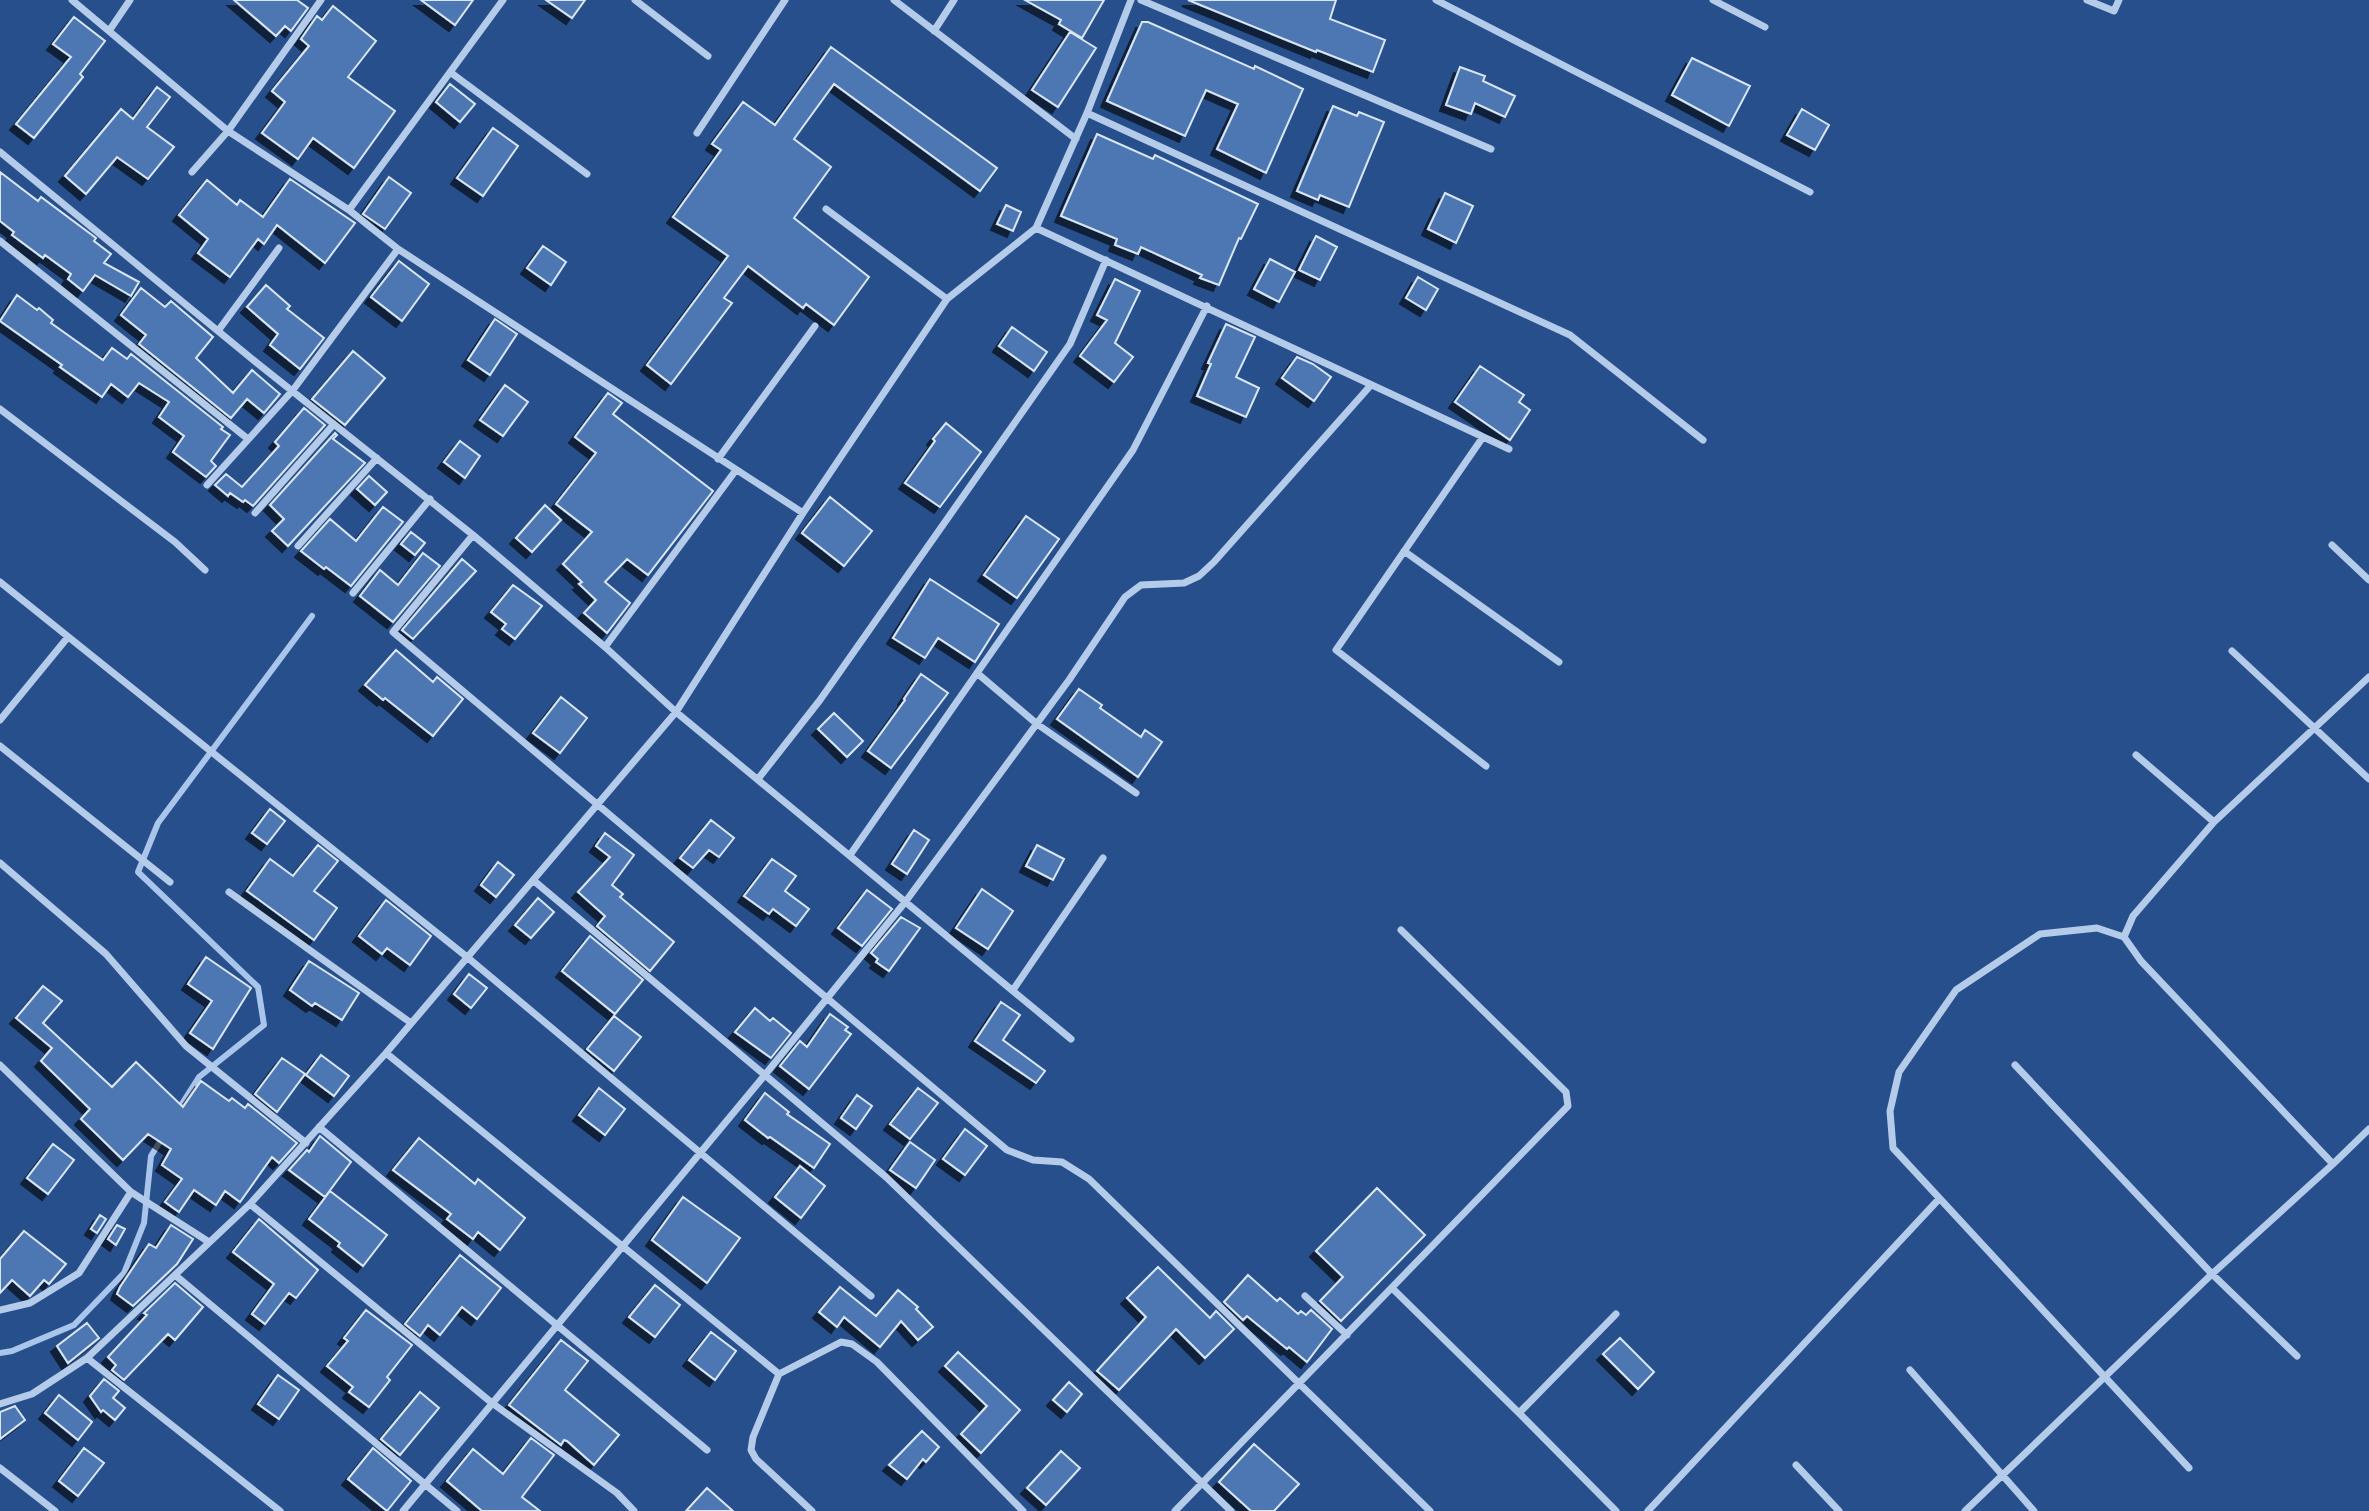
<svg xmlns="http://www.w3.org/2000/svg" width="2369" height="1511" font-family="'Noto Sans',sans-serif">
	<defs>
		<filter id="shadow"><feDropShadow dx="-6" dy="6" stdDeviation="0" flood-color="#0009"/></filter>
	</defs>
	<rect width="100%" height="100%" fill="#264f8c"/>
	<g fill="none" stroke-linecap="round" stroke-linejoin="round">
		<path stroke="#a9c5eb" stroke-width="6" d="M178 1110 199 1077 264 1025 258 987 138 872 158 823 312 616
			M0 1353 12 1351 74 1325 124 1273 144 1223 151 1156 164 1135"/>
	</g>
	<path fill="#4e77b3" stroke="#d9e6f8" stroke-width="2" filter="url(#shadow)" d="M234 0H297L308 8 291 31 285 26 276 36Z
		M421 0H473L455 25Z
		M546 0H585L572 18Z
		M1025 0H1104L1082 38 1059 24 1061 20Z
		M1188 0H1336L1330 19 1385 40 1373 72 1317 50 1316 52Z
		M333 6 376 41 348 77 395 111 354 168 313 138 298 159 262 133 285 102 272 91 309 46 301 39 317 16 322 20Z
		M74 17 105 41 80 74 83 77 34 138 16 124 71 57 53 44Z
		M1142 22H1148L1254 69 1255 66 1303 89 1266 173 1217 149 1238 104 1206 90 1185 136 1107 101Z
		M1070 32 1096 48 1058 107 1032 90Z
		M831 47 997 168 980 191 834 84 794 139 831 167 794 218 869 277 834 325 806 304 803 308 748 266 724 298 732 303 671 384 647 365 728 256 673 217 721 150 712 144 743 102 775 125Z
		M1692 58 1750 86 1729 126 1672 95Z
		M1460 67 1485 76 1483 81 1515 96 1505 117 1475 103 1471 114 1446 105Z
		M450 84 475 104 460 122 436 102Z
		M157 87 170 97 147 127 174 147 148 179 117 157 86 194 65 176 121 109 133 119Z
		M1333 106 1357 116 1359 112 1384 122 1349 207 1320 195 1318 200 1297 191Z
		M1802 109 1829 125 1815 150 1787 135Z
		M493 128 518 146 483 196 457 178Z
		M1097 134 1153 159 1155 155 1258 204 1241 239 1239 238 1219 285 1200 278 1202 275 1141 247 1138 254 1115 245 1117 239 1061 216Z
		M0 172 38 201 41 197 96 238 94 241 111 254 104 263 139 282 131 296 95 275 83 291 68 279 71 274 45 255 43 258 12 235 14 232 0 221Z
		M389 177 411 193 385 229 363 214Z
		M290 179 355 223 325 263 277 225 264 244 258 239 230 277 198 253 208 239 179 215 207 180 237 205 240 200 263 217Z
		M1445 193 1473 206 1456 243 1428 229Z
		M1006 205 1021 212 1013 231 997 224Z
		M1316 236 1337 247 1320 280 1299 270Z
		M543 246 566 262 551 285 527 268Z
		M1270 259 1295 272 1279 302 1254 289Z
		M399 261 429 284 402 321 371 297Z
		M1418 277 1438 289 1426 310 1406 298Z
		M1115 279 1140 291 1115 343 1133 357 1114 382 1080 356 1107 320 1097 315Z
		M266 285 290 306 287 309 324 338 300 369 270 345 278 334 247 307Z
		M141 288 165 307 171 301 213 337 196 358 233 393 252 370 280 394 264 413 247 399 231 418 139 344 146 335 121 315Z
		M17 295 37 310 39 308 53 320 51 323 103 360 112 348 127 359 131 354 223 427 221 429 230 435 211 461 216 466 206 477 173 452 184 436 159 417 169 402 139 383 128 397 111 384 102 397 60 367 62 365 0 321Z
		M495 319 517 334 490 375 468 360Z
		M1226 324 1255 337 1236 377 1259 388 1246 417 1197 396 1211 364 1208 363Z
		M1012 327 1047 352 1034 371 999 346Z
		M353 351 385 378 345 425 312 399Z
		M1297 357 1313 364 1331 377 1314 401 1282 378Z
		M1480 366 1524 395 1519 402 1530 410 1510 440 1455 402Z
		M505 385 528 402 503 436 480 420Z
		M608 393 622 403 613 414 713 491 648 575 627 559 605 582 630 603 607 633 584 613 596 600 579 584 582 582 563 564 592 532 556 504 596 453 575 437Z
		M304 408 325 425 253 506 245 500 243 502 230 493 228 496 215 485 226 474 242 487 279 446 275 442Z
		M946 423 981 452 940 507 905 483 935 441 933 439Z
		M335 433 337 435 333 439 365 463 288 546 272 531 284 519 270 505Z
		M460 441 480 456 465 478 444 462Z
		M369 476 387 492 375 505 357 489Z
		M830 497 872 531 844 566 802 533Z
		M545 505 561 520 532 552 516 538Z
		M383 507 403 522 351 586 326 567 324 569 301 551 330 519 356 541Z
		M1026 516 1059 539 1017 598 984 575Z
		M411 532 425 543 415 555 401 544Z
		M423 553 440 566 393 622 360 596 380 570 398 585Z
		M462 559 476 571 413 639 402 630Z
		M930 579 999 624 975 662 938 638 925 658 893 638Z
		M513 585 542 606 515 639 502 629 506 624 491 612Z
		M396 650 433 682 437 677 463 699 433 736 385 698 383 700 365 685Z
		M921 674 948 693 891 768 868 751 905 700 904 699Z
		M1079 689 1102 705 1100 708 1141 737 1145 730 1162 742 1138 777 1057 719Z
		M561 697 587 718 560 753 533 733Z
		M834 713 863 741 847 757 818 729Z
		M270 809 285 821 267 844 252 833Z
		M711 820 734 838 719 857 709 850 693 868 680 858Z
		M914 830 929 840 907 874 892 864Z
		M605 833 634 855 612 885 623 894 620 897 674 942 650 971 597 926 605 916 578 892 610 857 596 846Z
		M318 845 338 861 314 891 337 908 314 940 247 891 270 859 293 876Z
		M1037 845 1064 859 1053 880 1026 866Z
		M772 859 796 876 785 891 809 909 796 926 773 909 769 914 744 896Z
		M498 862 514 875 496 897 481 885Z
		M982 889 1013 911 988 949 956 928Z
		M867 890 892 909 862 946 838 928Z
		M538 898 554 912 531 938 515 925Z
		M386 900 431 936 410 965 387 948 382 954 359 936Z
		M901 917 920 928 889 971 876 962 878 959 871 953Z
		M590 936 643 980 615 1014 562 971Z
		M206 957 251 988 213 1049 190 1033 212 1001 188 984Z
		M309 961 359 993 342 1020 315 1003 312 1006 290 990Z
		M469 974 487 988 471 1008 454 994Z
		M43 986 62 1001 43 1023 112 1087 136 1062 183 1107 201 1081 229 1101 232 1098 245 1108 248 1104 297 1143 279 1163 272 1157 240 1202 225 1191 216 1205 194 1190 179 1212 165 1202 182 1179 162 1165 171 1149 148 1134 123 1160 81 1119 90 1109 41 1061 52 1048 16 1018Z
		M1001 1002 1020 1015 1003 1040 1045 1071 1036 1083 975 1041Z
		M755 1008 770 1021 773 1018 791 1033 771 1058 735 1032Z
		M830 1014 848 1027 845 1030 851 1034 809 1089 780 1066 800 1041 807 1047Z
		M614 1016 641 1037 614 1071 587 1049Z
		M321 1055 349 1076 334 1096 306 1075Z
		M282 1058 305 1074 277 1112 255 1094Z
		M599 1088 625 1109 605 1135 579 1115Z
		M918 1088 938 1103 910 1139 890 1124Z
		M765 1093 789 1112 787 1114 830 1144 814 1168 770 1137 768 1138 745 1120Z
		M857 1095 872 1106 856 1129 841 1118Z
		M965 1129 987 1146 965 1175 943 1159Z
		M320 1136 351 1162 325 1197 289 1170 307 1150 309 1152Z
		M419 1138 475 1184 478 1179 525 1218 500 1250 478 1232 473 1239 447 1219 451 1214 393 1170Z
		M910 1142 935 1160 916 1188 890 1170Z
		M53 1144 74 1160 48 1194 27 1178Z
		M800 1166 825 1186 801 1218 775 1197Z
		M1377 1188 1425 1235 1341 1321 1320 1301 1343 1277 1316 1251Z
		M330 1191 387 1235 363 1266 338 1246 340 1243 309 1219Z
		M683 1197 740 1238 707 1283 652 1240Z
		M100 1215 106 1219 97 1233 91 1229Z
		M259 1219 318 1270 296 1298 289 1293 265 1324 252 1314 274 1284 233 1252Z
		M117 1225 125 1229 116 1245 108 1239Z
		M171 1225 193 1239 177 1264 133 1306 117 1294 120 1287 149 1244 156 1248Z
		M24 1231 66 1264 49 1284 44 1280 30 1296 12 1280 0 1293V1259Z
		M460 1255 501 1288 477 1319 462 1307 440 1335 428 1325 420 1336 405 1324Z
		M1158 1267 1210 1318 1216 1311 1234 1329 1205 1358 1176 1329 1119 1390 1097 1371 1146 1317 1127 1298Z
		M1248 1275 1277 1301 1280 1298 1298 1314 1301 1311 1306 1315 1311 1310 1332 1329 1307 1362 1289 1347 1287 1349 1247 1316 1243 1320 1224 1302Z
		M175 1283 203 1307 175 1340 168 1334 124 1380 112 1370 116 1365 108 1357 147 1315 144 1313Z
		M655 1285 680 1305 655 1337 629 1317Z
		M840 1287 876 1316 898 1290 918 1307 916 1309 933 1327 918 1340 901 1321 880 1347 844 1317 837 1327 819 1312Z
		M366 1310 412 1345 387 1377 390 1380 369 1407 349 1392 353 1387 327 1366 348 1341 344 1338Z
		M87 1323 99 1338 68 1363 57 1346Z
		M711 1332 736 1351 715 1380 689 1360Z
		M1620 1338 1654 1372 1638 1389 1603 1354Z
		M561 1340 588 1361 565 1390 619 1435 594 1465 567 1441 564 1440 561 1445 509 1405Z
		M958 1352 1020 1410 981 1453 961 1434 987 1406 945 1366Z
		M278 1375 299 1390 279 1419 258 1404Z
		M104 1379 119 1391 113 1398 125 1408 115 1420 103 1410 101 1412 90 1396Z
		M1069 1382 1082 1394 1067 1412 1053 1400Z
		M420 1392 439 1408 400 1455 381 1439Z
		M59 1395 92 1422 78 1440 45 1413Z
		M15 1406 25 1420 0 1439V1412Z
		M922 1431 939 1447 926 1462 923 1459 907 1479 889 1465Z
		M531 1438 554 1455 522 1497 540 1511H482L447 1481 473 1449 503 1474Z
		M1254 1444 1299 1484 1274 1511H1251L1219 1482Z
		M84 1448 104 1463 78 1496 59 1481Z
		M373 1448 411 1481 387 1511 348 1479Z
		M1061 1451 1080 1468 1046 1505 1027 1488Z
		M707 1488 733 1511H686Z"/>
	<g fill="none" stroke-linecap="round" stroke-linejoin="round">
		<path stroke="#b4cbea" stroke-width="7" d="M72 0 228 131 349 210 398 249 803 513
			M635 0 708 56
			M894 0 1076 139
			M1141 0 1491 149
			M1436 0 1810 192
			M1713 0 1765 27
			M2087 0 2114 11 2119 0
			M109 31 130 0
			M934 31 954 0
			M450 72 587 174
			M1087 113 1570 335 1703 440
			M697 133 785 0
			M0 152 257 363 473 535 605 647 676 712 1071 1039
			M192 172 228 131 321 0
			M826 209 947 299
			M349 210 503 0
			M1036 228 1509 449
			M0 241 248 439
			M218 331 279 248
			M0 409 175 542 205 570
			M1483 437 1336 650 1486 766
			M718 459 815 326
			M207 485 293 390 398 249
			M255 513 334 424
			M473 535 393 632 1007 1150 1033 1160 1062 1162 1089 1179 1430 1511
			M2332 545 2369 580
			M298 546 377 458
			M1404 551 1559 662
			M0 582 467 957 871 1296
			M353 593 430 499
			M605 647 736 470
			M2232 651 2369 779
			M0 720 68 637
			M0 746 170 882
			M2136 755 2214 822
			M758 779 820 700 1070 344 1106 260
			M1136 793 1037 724 977 673 1133 450 1207 306
			M850 855 977 673
			M0 863 106 954 186 1046 306 1143
			M533 880 886 1177 1231 1511
			M229 892 411 1023
			M2124 937 2097 928 2040 934 1956 990 1899 1072 1890 1111 1893 1148 2189 1468
			M1013 990 1103 858
			M386 1053 779 1374 753 1437 751 1450 756 1459 812 1511
			M0 1065 131 1192 209 1242
			M2015 1065 2212 1274 2297 1356
			M319 1127 707 1450
			M2333 1164 2369 1129
			M250 1204 492 1403 617 1493 634 1511
			M175 1275 457 1511
			M1392 1288 1519 1413
			M1305 1296 1347 1335
			M0 1310 30 1303 79 1273 131 1192
			M1616 1314 1519 1413 1616 1511
			M87 1358 280 1511
			M1910 1370 2034 1511
			M779 1374 841 1342 852 1344 877 1362 1023 1511
			M0 1404 32 1394 87 1358 250 1204 386 1053 676 712 803 513 947 299 1036 228 1087 113 1131 0
			M1796 1465 1839 1511
			M0 1468 55 1511
			M403 1511 764 1076 906 901 1069 680 1125 597 1141 585 1184 583 1199 576 1214 562 1371 385
			M1175 1511 1568 1106 1566 1092 1401 930
			M1648 1511 1939 1199
			M1965 1511 2212 1274 2333 1164 2141 961 2124 937 2133 916 2214 822 2369 677"/>
	</g>
</svg>
